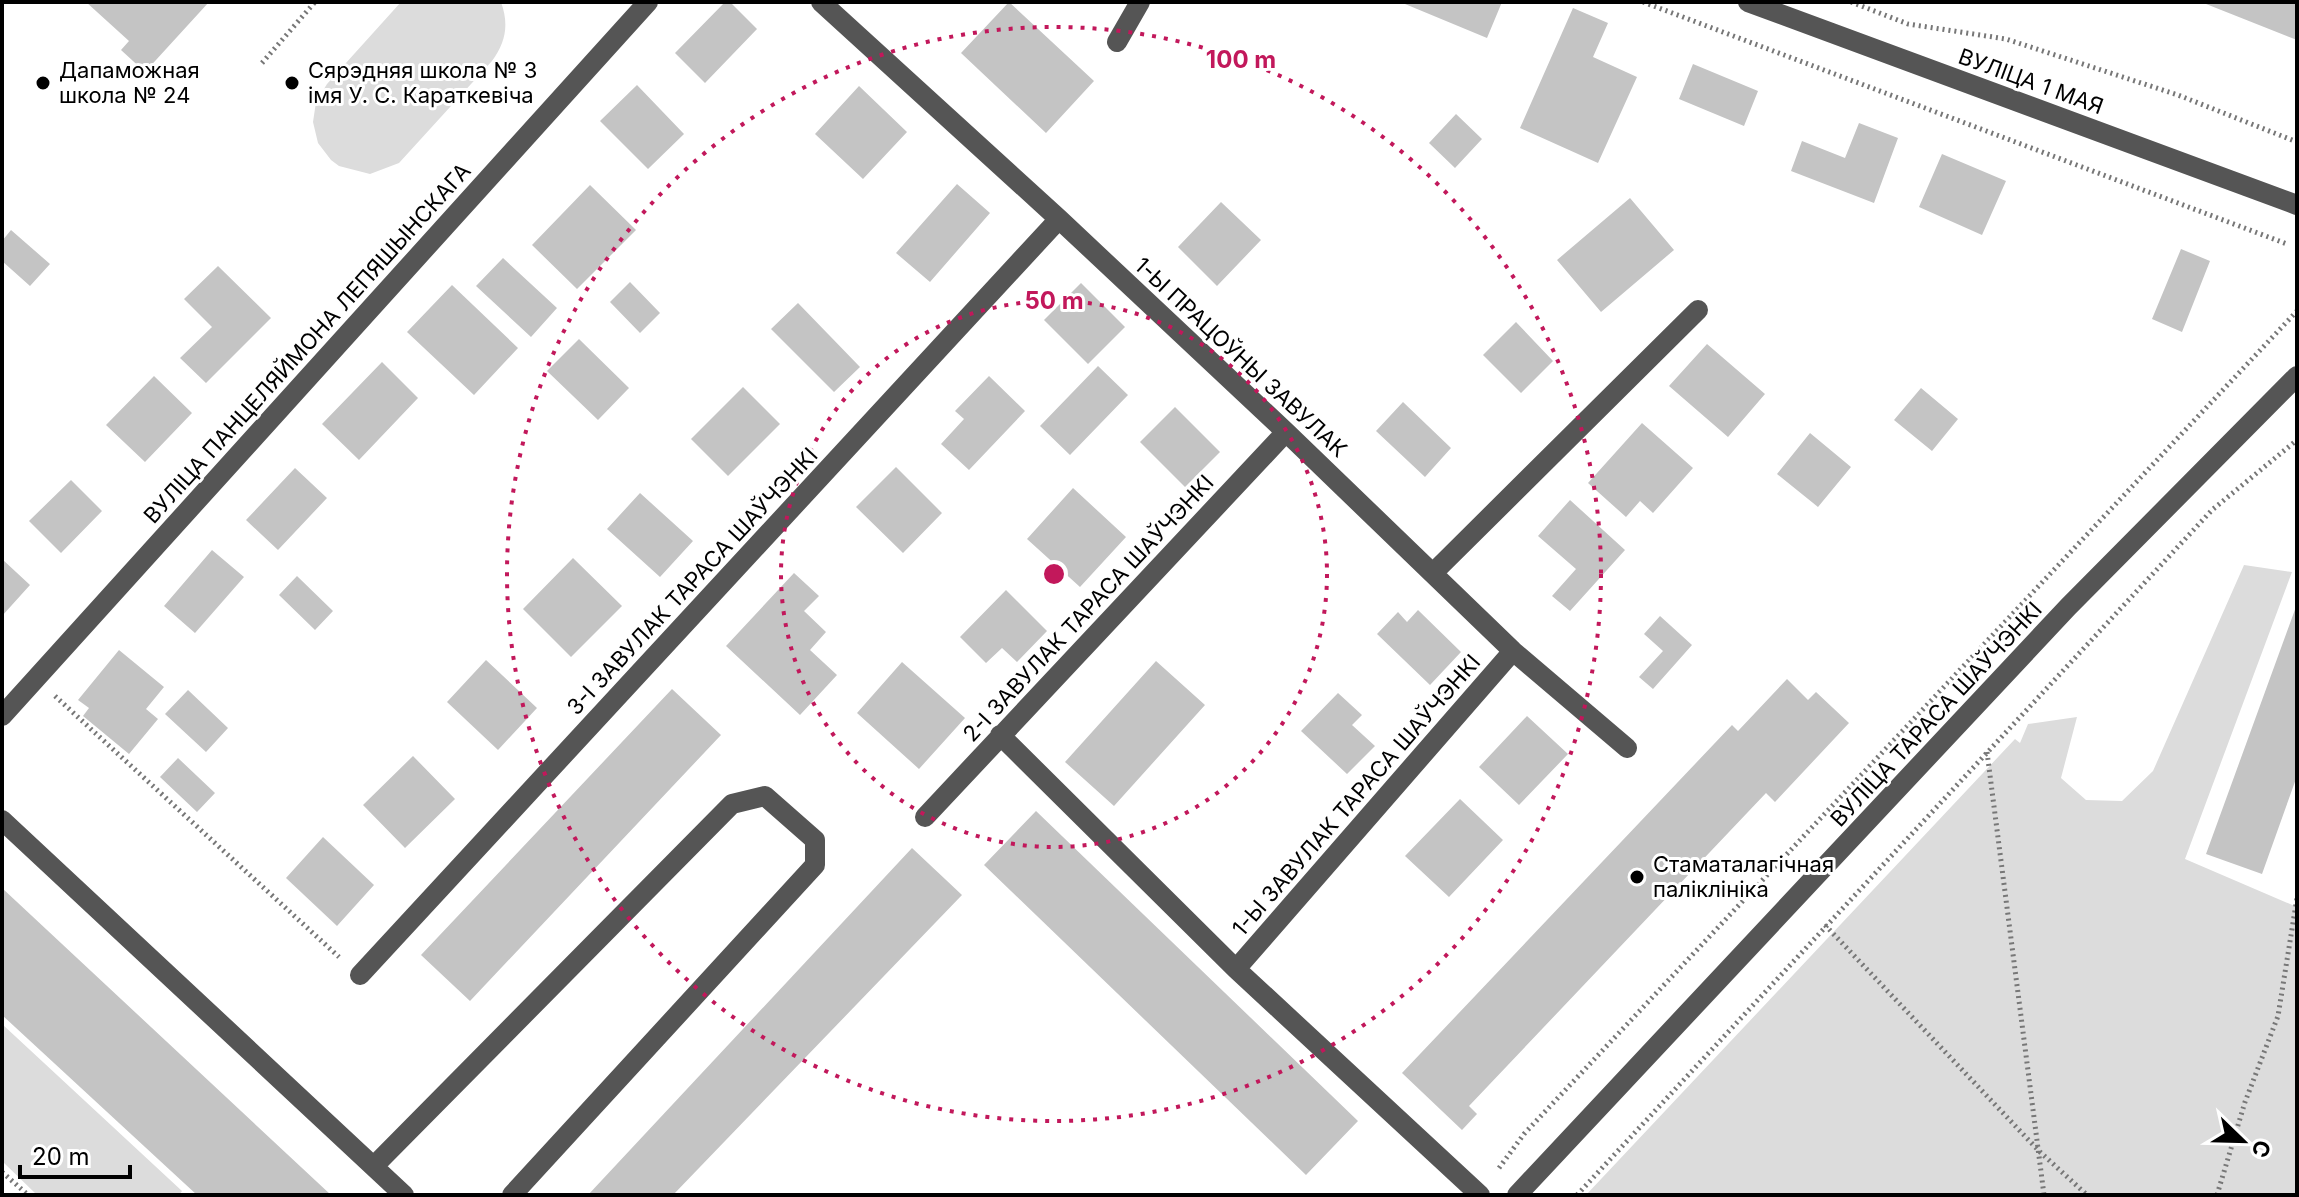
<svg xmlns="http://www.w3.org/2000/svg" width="2299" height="1197" font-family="Inter,sans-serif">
	<rect width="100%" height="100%" fill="#fff"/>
	<path fill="#dcdcdc" d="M401 2H501C509 24 506 42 492 61L399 163 370 174 339 166 331 160 318 143 313 122 316 102 327 84Z
		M2244 565 2292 572 2185 859 2297 907V1195H1586L2015 739 2020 743 2028 724 2077 717 2061 778 2086 800 2122 801 2153 771Z
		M2 1024 182 1191 179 1195H37L2 1161Z"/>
	<path fill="#c4c4c4" d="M86 2H209L145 72 121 50 129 41Z
		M725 2H730L757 29 705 83 675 53Z
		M1009 2 1094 81 1046 133 961 53Z
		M1406 2H1502L1487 38 1405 4Z
		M2201 2H2297V40Z
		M1573 8 1608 23 1593 57 1637 77 1598 163 1520 128Z
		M1693 64 1758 91 1744 126 1679 99Z
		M637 85 684 134 648 169 600 121Z
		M859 86 907 132 863 179 815 134Z
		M1456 114 1482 139 1455 168 1429 143Z
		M1859 123 1898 138 1874 203 1791 171 1802 141 1845 158Z
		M1942 154 2006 181 1982 235 1919 207Z
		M957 184 990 213 930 282 896 253Z
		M590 185 636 230 577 289 532 245Z
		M1630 198 1674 250 1601 312 1557 260Z
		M1221 202 1261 240 1217 286 1178 247Z
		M11 230 50 264 30 286 2 261V241Z
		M2181 249 2210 261 2182 332 2152 319Z
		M503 258 557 308 531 337 476 286Z
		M218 266 271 318 206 383 180 358 212 327 184 299Z
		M630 282 660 313 640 333 610 302Z
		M1081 283 1125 327 1088 364 1044 320Z
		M452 285 518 348 474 395 407 332Z
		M798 303 860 367 834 392 771 329Z
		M1516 322 1553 361 1521 393 1483 355Z
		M579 339 629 388 598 420 547 371Z
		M1707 344 1765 394 1728 437 1669 386Z
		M382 362 418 398 359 460 322 424Z
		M1098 366 1128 395 1070 455 1040 426Z
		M154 376 192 413 145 462 106 425Z
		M989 376 1025 411 969 470 941 444 964 419 955 411Z
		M743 387 780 424 728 476 691 439Z
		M1921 388 1958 419 1932 451 1894 420Z
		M1403 402 1451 448 1425 477 1376 431Z
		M1175 407 1220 452 1185 487 1140 442Z
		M1642 423 1693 468 1653 513 1640 501 1626 517 1588 483Z
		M1810 433 1851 467 1818 507 1777 474Z
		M896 467 942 513 903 553 856 507Z
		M295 468 327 498 278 550 246 520Z
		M71 480 102 511 61 553 29 521Z
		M1073 488 1126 537 1080 587 1027 539Z
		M640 493 693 541 660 577 607 529Z
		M1570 500 1625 550 1570 611 1552 596 1576 569 1538 536Z
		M212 550 244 577 195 633 164 606Z
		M573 558 622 606 571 657 523 609Z
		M2 559 30 585 2 616Z
		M794 573 819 596 804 611 826 632 810 650 837 675 800 715 726 646Z
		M297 576 333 611 315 630 279 595Z
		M1006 590 1047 631 1017 662 1002 648 986 663 960 637Z
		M2297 604V776L2262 874 2206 854Z
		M1418 610 1461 652 1430 685 1377 634 1398 612 1407 622Z
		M1660 616 1692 645 1653 689 1639 677 1663 651 1644 634Z
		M119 650 164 687 146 709 158 719 129 754 83 716 89 708 78 700Z
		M486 660 537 708 498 750 447 702Z
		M1156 661 1205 705 1114 806 1065 762Z
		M902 662 965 718 919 769 857 713Z
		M1787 679 1808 700 1816 692 1849 723 1775 802 1766 793 1469 1106 1477 1114 1462 1130 1402 1073 1732 725 1738 731Z
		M672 689 721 735 470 1001 421 955Z
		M188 690 228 728 206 752 165 714Z
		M1338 693 1362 715 1352 725 1375 746 1347 774 1301 731Z
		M1527 716 1568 754 1519 805 1479 767Z
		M413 756 455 799 405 848 363 805Z
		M178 758 215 793 197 812 160 777Z
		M1460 799 1503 840 1449 897 1405 856Z
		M1036 811 1358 1121 1306 1175 984 865Z
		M323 837 374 885 337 926 286 878Z
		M912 848 962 895 673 1195H588Z
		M2 888 331 1195H197L2 1015Z"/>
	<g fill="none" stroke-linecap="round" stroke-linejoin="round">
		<path stroke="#777" stroke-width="5" stroke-dasharray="2 4" stroke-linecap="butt" d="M1643 2 2287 244
			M1851 2 1908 24 2006 39 2178 95 2297 142
			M262 63 315 2
			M55 696 339 957
			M1987 752 2044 1195
			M1825 925 2039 1151 2087 1195
			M1499 1168 1524 1134 2297 311
			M2 1172 28 1195
			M1577 1195 2212 510 2297 440
			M2217 1195 2245 1102 2278 1016 2297 898"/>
		<path stroke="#555" stroke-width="20" d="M821 2 1059 219 1286 432 1513 651 1627 748
			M1748 2 2297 205
			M1117 42 1140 2
			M1434 572 1698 310
			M2 716 648 2
			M1000 735 1236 969 1480 1195
			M925 817 1286 432
			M2 820 404 1195
			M1236 969 1513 651
			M360 975 1059 219
			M374 1166 732 804 765 796 815 840V865L512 1195
			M1517 1195 2068 607 2297 376"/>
	</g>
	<g fill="none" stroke="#c2185b" stroke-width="4" stroke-dasharray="4 8">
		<circle cx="1054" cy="574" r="273"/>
		<circle cx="1054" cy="574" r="547"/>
	</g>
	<g fill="#000" stroke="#fff" stroke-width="3">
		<circle cx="43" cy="83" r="8"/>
		<circle cx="292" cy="83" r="8"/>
		<circle cx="1637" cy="877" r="8"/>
	</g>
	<g text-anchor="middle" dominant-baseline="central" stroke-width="6" stroke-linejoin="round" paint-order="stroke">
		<g font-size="22" fill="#000" stroke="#fff" text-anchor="start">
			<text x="59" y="70">Дапаможная<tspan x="59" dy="25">школа № 24</tspan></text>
			<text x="308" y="70">Сярэдняя школа № 3<tspan x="308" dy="25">імя У. С. Караткевіча</tspan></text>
			<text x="1653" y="864">Стаматалагічная<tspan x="1653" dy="25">паліклініка</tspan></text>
		</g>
		<g font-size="22" fill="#000" stroke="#fff">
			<text transform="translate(2031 81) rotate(20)">ВУЛІЦА 1 МАЯ</text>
			<text transform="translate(307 343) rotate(-48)">ВУЛІЦА ПАНЦЕЛЯЙМОНА ЛЕПЯШЫНСКАГА</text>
			<text transform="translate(1241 357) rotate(43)">1-Ы ПРАЦОЎНЫ ЗАВУЛАК</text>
			<text transform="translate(692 581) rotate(-47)">3-І ЗАВУЛАК ТАРАСА ШАЎЧЭНКІ</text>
			<text transform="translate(1088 608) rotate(-47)">2-І ЗАВУЛАК ТАРАСА ШАЎЧЭНКІ</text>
			<text transform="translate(1936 714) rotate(-47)">ВУЛІЦА ТАРАСА ШАЎЧЭНКІ</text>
			<text transform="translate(1356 795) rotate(-49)">1-Ы ЗАВУЛАК ТАРАСА ШАЎЧЭНКІ</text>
		</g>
	</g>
	<circle cx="1054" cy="574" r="12" fill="#c2185b" stroke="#fff" stroke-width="4"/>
	<g font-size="24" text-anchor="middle" font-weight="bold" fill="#c2185b" stroke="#fff" stroke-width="6" stroke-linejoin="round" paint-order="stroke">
		<text x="1241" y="68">100 m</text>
		<text x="1054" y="309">50 m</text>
	</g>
	<rect width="2299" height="1197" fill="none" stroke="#000000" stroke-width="8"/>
	<g transform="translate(2243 1141) rotate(113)" stroke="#ffffff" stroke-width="6" paint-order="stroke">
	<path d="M0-6L14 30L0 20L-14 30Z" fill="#000000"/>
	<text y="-12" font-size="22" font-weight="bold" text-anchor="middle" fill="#000000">С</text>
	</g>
	<path d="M20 1165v12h110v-12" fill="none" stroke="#000000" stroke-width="4"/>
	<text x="32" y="1165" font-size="24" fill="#000000" stroke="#ffffff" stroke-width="6" paint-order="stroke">20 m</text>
</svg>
